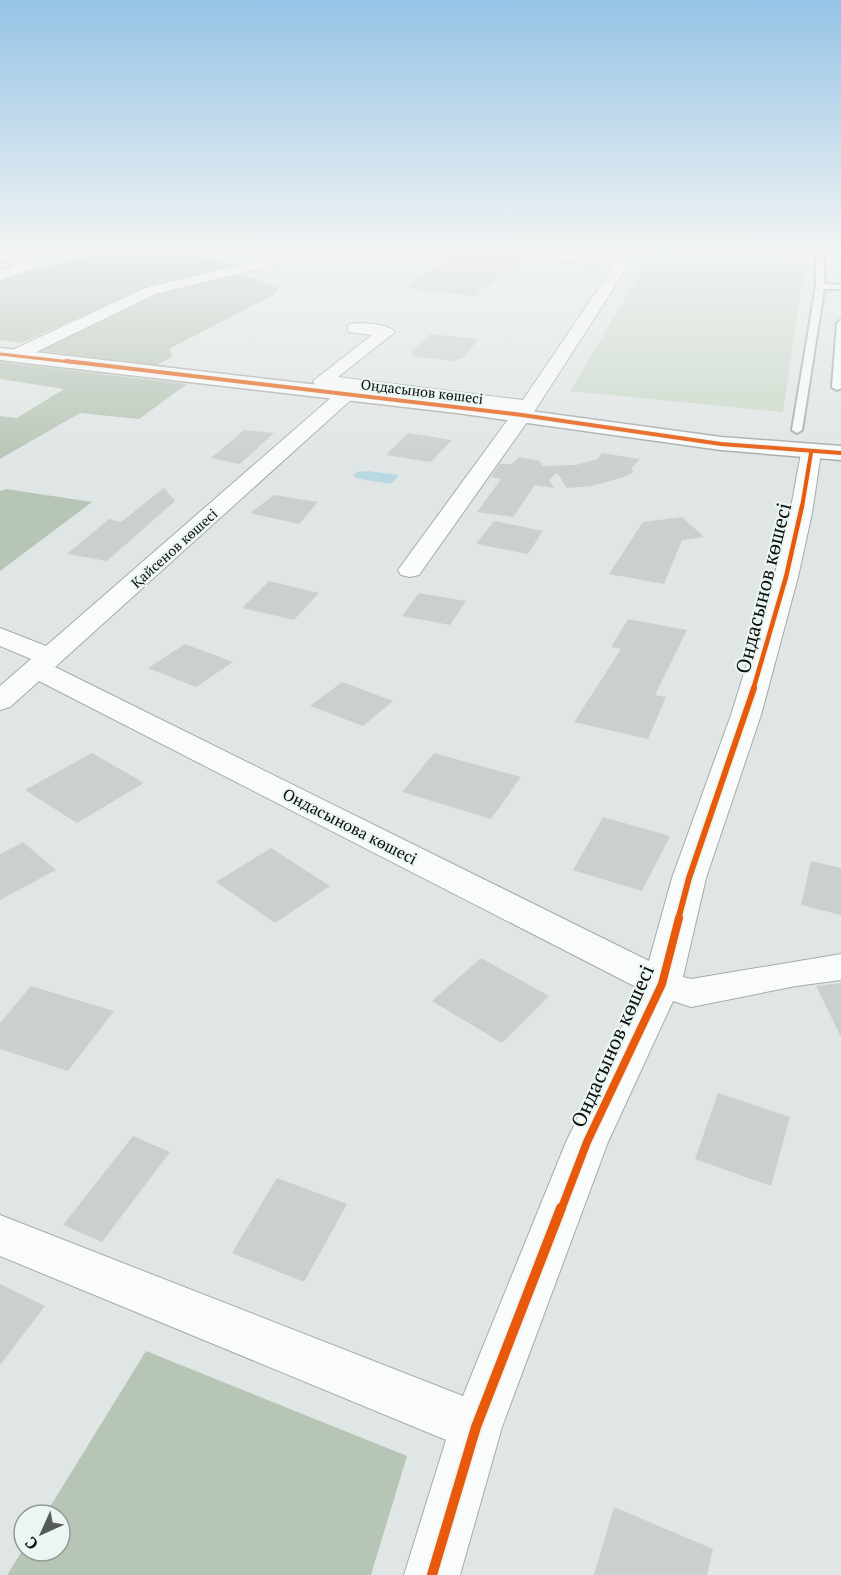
<svg xmlns="http://www.w3.org/2000/svg" width="841" height="1575" font-family="'PT Serif',serif">
	<rect width="100%" height="100%" fill="#e0e6e5"/>
	<path fill="#cad9c9" d="M653 252 804 266 783 412 570 391Z"/>
	<path fill="#b6c5b5" d="M145 247 233 264 227 268 139 291 21 343 0 340V279L100 254Z
		M234 272 279 288 273 295 169 349 173 356 157 365 34 350 158 292Z
		M0 362 187 384 139 419 80 413 0 459V416L17 418 64 389 0 379Z
		M6 489 92 502 0 571V491Z
		M146 1351 407 1456 371 1575H7L24 1548V1551H60V1515H45Z"/>
	<path fill="#b8d9e2" d="M368 471 399 475 391 484 360 479 353 476 357 472Z"/>
	<path fill="#cbcfcf" d="M456 251 460 253 523 260 474 296 406 288Z
		M431 334 479 339 463 358H459L455 361 411 356 414 353 411 352Z
		M244 430 274 433 240 464 211 458Z
		M408 433 452 440 431 462 386 455Z
		M602 453 640 459 631 469 634 472 624 477 592 486 567 488 557 473 549 480 554 488 535 485 513 517 477 512 501 479 491 477 500 464H512L519 457 540 461 542 466 576 465 597 459Z
		M164 488 175 501 107 561 67 554 109 519 121 522Z
		M274 495 318 502 299 524 250 513Z
		M682 517 704 537 682 540 664 584 609 574 643 522Z
		M494 521 543 531 528 554 476 544Z
		M269 581 319 593 294 620 242 608Z
		M419 593 466 601 450 625 402 616Z
		M628 619 687 630 655 695 666 697 648 739 574 722 621 649 611 647Z
		M185 644 233 662 196 687 148 668Z
		M342 682 393 701 363 726 310 706Z
		M92 753 144 783 77 823 25 790Z
		M434 753 521 777 491 819 402 792Z
		M603 817 670 836 642 891 573 870Z
		M23 842 56 870 0 900V854Z
		M271 848 330 886 275 923 216 882Z
		M811 861 841 868V915L801 905Z
		M481 958 549 996 502 1043 432 1001Z
		M841 983V1037L816 986Z
		M31 986 114 1011 68 1071 0 1049V1023Z
		M718 1093 790 1117 771 1186 695 1159Z
		M133 1136 170 1152 102 1242 63 1225Z
		M277 1178 347 1204 304 1282 232 1253Z
		M0 1284 45 1306 0 1365Z
		M614 1507 713 1549 707 1575H594Z"/>
	<g fill="none" stroke-linecap="round" stroke-linejoin="round">
		<defs>
			<path id="service" d="M816 247H824V284L841 285V289H824L802 430 797 433 792 430 816 286Z
				M841 320V388L837 390 832 387 837 323Z"/>
			<path id="minor" d="M313 247H339L337 250 155 294 20 360H8L5 356 8 352 145 288Z
				M453 247H505L595 256 602 247H617L609 257 628 260 630 263 532 415 419 575 410 577 401 575 398 570 515 410 355 391 356 393 354 397 55 667 649 961 672 878 731 715 774 577 790 513 801 453 804 449 811 447 818 449 821 453 812 513 798 577 761 715 706 878 683 977 691 979 841 954V980L796 986 691 1007 673 1001 608 1142 502 1427 460 1575H404L446 1440 0 1256V1215L463 1396 566 1142 640 989 39 681 10 707 0 710V686L31 659 0 646V628L46 646 341 389 315 385 313 381 372 335 349 332 347 328 349 324C360 322 388 323 395 332L338 377 523 400 613 267 460 251Z
				M0 251 33 263 35 266 33 269 0 280V270L14 266 0 260Z"/>
			<path id="tertiary" d="M0 348 457 401 721 437 841 446V460L721 450 457 413 0 360Z"/>
		</defs>
		<use href="#service" stroke="#a6abaa" stroke-width="4"/>
		<use href="#minor" stroke="#a6abaa" stroke-width="2"/>
		<use href="#tertiary" stroke="#a6abaa" stroke-width="3"/>
		<use href="#service" fill="#fafbfb" fill-rule="evenodd"/>
		<use href="#minor" fill="#fafbfb" fill-rule="evenodd"/>
		<use href="#tertiary" fill="#fafbfb" fill-rule="evenodd"/>
		<defs>
			<path id="cycleway-far5" d="M0 354 79 363"/>
			<path id="cycleway-far4" d="M66 361 522 415 721 444 841 453
				M802 507 811 453"/>
			<path id="cycleway-far3" d="M753 690 786 577 802 506"/>
			<path id="cycleway-far2" d="M678 920 689 878 754 688"/>
			<path id="cycleway-far1" d="M561 1210 587 1142 662 984 679 918"/>
			<path id="cycleway" d="M432 1575 476 1427 561 1208"/>
		</defs>
		<use href="#cycleway-far5" stroke="#ebf6f3" stroke-width="5"/>
		<use href="#cycleway-far4" stroke="#ebf6f3" stroke-width="6"/>
		<use href="#cycleway-far3" stroke="#ebf6f3" stroke-width="8"/>
		<use href="#cycleway-far2" stroke="#ebf6f3" stroke-width="10"/>
		<use href="#cycleway-far1" stroke="#ebf6f3" stroke-width="11"/>
		<use href="#cycleway" stroke="#ebf6f3" stroke-width="14"/>
		<use href="#cycleway-far5" stroke="#e8590c" stroke-width="3"/>
		<use href="#cycleway-far4" stroke="#e8590c" stroke-width="4"/>
		<use href="#cycleway-far3" stroke="#e8590c" stroke-width="4.5"/>
		<use href="#cycleway-far2" stroke="#e8590c" stroke-width="6"/>
		<use href="#cycleway-far1" stroke="#e8590c" stroke-width="8"/>
		<use href="#cycleway" stroke="#e8590c" stroke-width="10"/>
	</g>
	<linearGradient id="sky" x2="0" y2="1"><stop stop-color="#95c3e6"/><stop offset="0.53" stop-color="#f1f4f3"/><stop offset="1" stop-color="#f1f4f3" stop-opacity="0"/></linearGradient>
	<rect width="841" height="468" fill="url(#sky)"/>
	<g text-anchor="middle" dominant-baseline="central" stroke-width="4.5" stroke-linejoin="round" paint-order="stroke">
		<g font-size="14" fill="#0b0f0e" stroke="#ebf6f3">
			<text transform="translate(422 391) rotate(7)">Оңдасынов көшесі</text>
			<text transform="translate(174 548) rotate(-42)">Қайсенов көшесі</text>
		</g>
		<g font-size="16" fill="#0b0f0e" stroke="#ebf6f3">
			<text transform="translate(350 826) rotate(27)">Ондасынова көшесі</text>
		</g>
		<g font-size="20" fill="#0b0f0e" stroke="#ebf6f3">
			<text transform="translate(763 588) rotate(-76)">Ондасынов көшесі</text>
			<text transform="translate(612 1046) rotate(-66)">Ондасынов көшесі</text>
		</g>
	</g>
	<g transform="translate(42 1533) rotate(225)"><circle r="28" fill="#ebf6f3" stroke="#919a97" stroke-width="1.5"/>
	<path d="M0-4.5L10 22L0 15L-10 22Z" fill="#565a59"/>
	<text y="-9" font-size="16" font-weight="bold" text-anchor="middle" fill="#0b0f0e">С</text>
	</g>
</svg>
